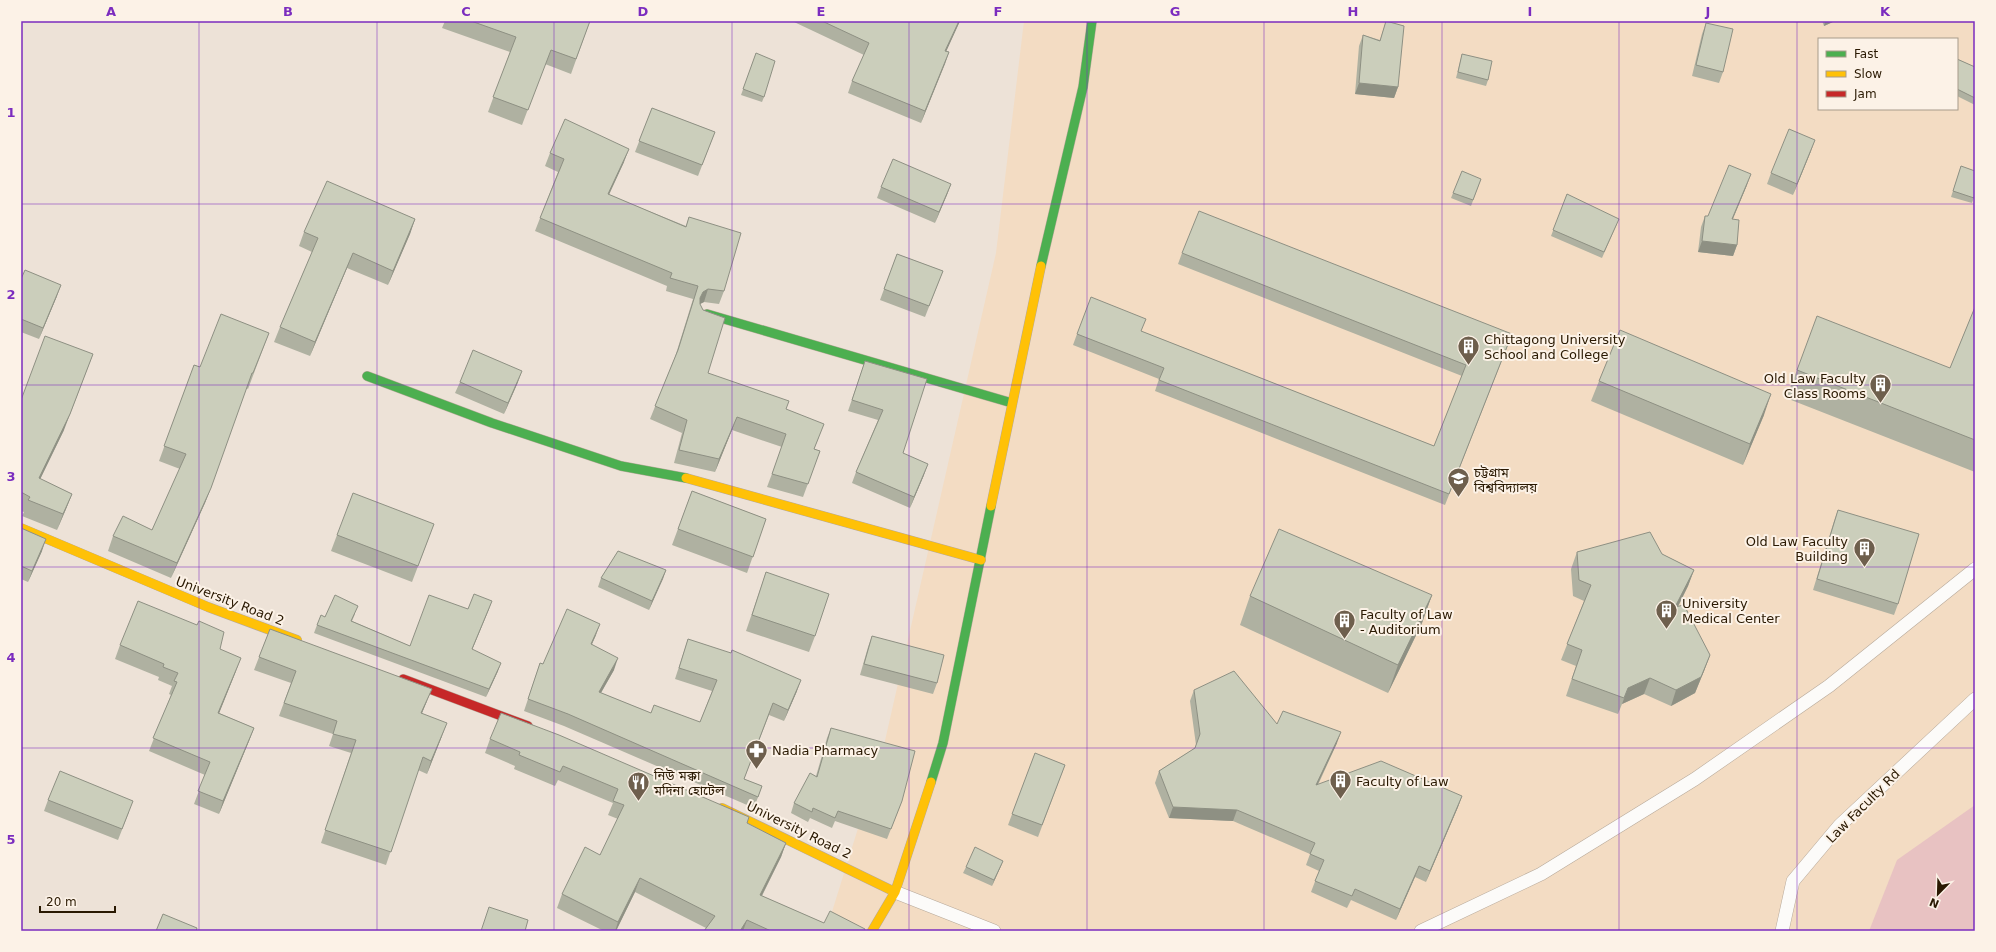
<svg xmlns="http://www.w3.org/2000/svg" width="1996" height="952" font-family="'DejaVu Sans','Noto Sans Bengali',sans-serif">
	<rect width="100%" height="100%" fill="#ede2d7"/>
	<path fill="#f3dcc3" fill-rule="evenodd" d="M1024 21H1975V931H826L884 745 996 253ZM1819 39H1957V109H1819Z"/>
	<path fill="#e8c2c2" d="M1975 805V931H1869L1897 860Z"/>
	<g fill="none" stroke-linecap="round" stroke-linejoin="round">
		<defs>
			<path id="lane" d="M895 892 994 931
				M1421 931 1541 874 1695 779 1829 686 1975 569
				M1782 931 1793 881 1840 825 1975 699"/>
			<path id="fast" d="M1041 266 1083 87 1092 21
				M707 314 1012 403
				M367 376 492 423 621 466 686 478
				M931 782 943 743 991 506"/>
			<path id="slow" d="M686 478 981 560
				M991 506 1041 266
				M21 528 208 607 297 640
				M722 808 895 892
				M872 931 895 892 931 782"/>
			<path id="jam" d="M403 679 528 726"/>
		</defs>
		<use href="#lane" stroke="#b7a99a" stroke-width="14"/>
		<use href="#fast" stroke="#b7a99a" stroke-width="10"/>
		<use href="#slow" stroke="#b7a99a" stroke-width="10"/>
		<use href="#jam" stroke="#b7a99a" stroke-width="10"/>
		<use href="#lane" stroke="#fcfbf9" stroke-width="13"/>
		<use href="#fast" stroke="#4caf50" stroke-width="9"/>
		<use href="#slow" stroke="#ffc107" stroke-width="9"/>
		<use href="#jam" stroke="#c62828" stroke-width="9"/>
	</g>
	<path fill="#afb1a1" d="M445 21H590L571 74 545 64 522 125 488 112 510 52 442 28Z
		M792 21H960L946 51 949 52 921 123 848 93 852 81 864 55Z
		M1386 21 1398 87 1394 98 1355 94 1359 46 1363 35 1380 40Z
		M1822 21H1835L1824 26Z
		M1706 23 1723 72 1719 83 1692 76 1702 34Z
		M756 53 764 97 762 102 741 95Z
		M1462 54 1488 80 1486 86 1456 78Z
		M1957 59 1975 67V105L1957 96Z
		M652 108 715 132 698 176 635 152Z
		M1811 151 1793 195 1767 184 1771 173Z
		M550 153 624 162 609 195 686 226 689 217 724 291 719 304 704 302 700 304 708 373 786 409 819 437 814 449 820 451 803 497 767 487 782 447 732 430 715 472 674 463 682 433 650 419 675 357 693 299 666 291 667 286 535 231 558 172 545 166Z
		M1961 166 1975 194 1972 203 1951 197Z
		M1481 179 1471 206 1451 198 1453 193Z
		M951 184 935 223 877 198 881 187Z
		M1747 185 1733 219 1737 245 1733 256 1698 252 1701 227 1705 216H1708Z
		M1567 194 1617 224 1602 258 1551 236Z
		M415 219 410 234 388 285 347 268 310 356 274 342 280 327 312 252 299 246 304 232Z
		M1182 253 1508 345 1445 505 1155 391 1159 379 1073 345 1077 334 1141 331 1434 446 1462 376 1178 264Z
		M897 254 943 271 925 317 880 300Z
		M21 279 57 296 39 339 21 332Z
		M1975 307V472L1786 398 1797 370 1950 368Z
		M269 333 248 389 246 388 205 503 171 578 108 551 113 536 152 530 180 469 159 461 194 365 200 367Z
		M865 361 903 453 924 475 910 508 852 483 856 472 878 420 848 411Z
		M1599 381 1764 415 1743 465 1591 401Z
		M460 382H518L504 414 455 393Z
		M21 400 64 430 40 479 72 494 66 509 57 530 22 516 24 512 21 511Z
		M692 491 766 519 747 573 672 545Z
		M1838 510 1898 604 1894 615 1813 590 1834 521Z
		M21 528 42 551 28 582 21 579Z
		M337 535 428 540 412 582 331 551Z
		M1577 552 1662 554 1694 570 1688 586 1678 607 1710 655 1704 671 1695 693 1671 706 1644 694 1622 704 1618 714 1566 696 1576 666 1561 660 1584 601 1573 596 1571 569Z
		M666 570 649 610 598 587 601 578Z
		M766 572 815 636 809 652 746 631Z
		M1432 595 1422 623 1388 693 1240 625 1250 596Z
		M468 609H489L472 650 498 671 486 697 314 633 317 625 325 617 355 614 352 621 410 646Z
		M270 629 427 701 422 713 442 736 427 774 418 770 386 865 321 843 351 753 329 746 333 734 279 716 291 683 254 670Z
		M596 635 592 644 614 670 601 693 651 713 700 722 712 691 675 679 688 639 797 691 784 721 769 715 744 779 762 786 754 808 564 726 524 711 540 663 543 664Z
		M872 636 937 683 933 694 860 675 868 647Z
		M120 645 220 649 236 671 219 713 254 728 249 741 219 814 194 804 205 775 149 751 171 695 169 694 172 686 158 680 159 677 115 659Z
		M1194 690 1277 724 1337 743 1318 785 1462 796 1458 807 1426 882 1415 877 1396 920 1351 900 1347 908 1311 892 1319 871 1306 865 1310 854 1233 821 1169 818 1155 783 1159 771 1195 748 1196 745 1190 701Z
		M831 728 902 801 887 839 835 821 832 828 810 818 808 822 791 813 794 803 816 776 827 738Z
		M490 739 747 823 786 843 781 857 762 896 824 923 864 931H704L706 928 635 892 616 931H604L557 908 562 894 600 855 618 819 608 815 613 803 558 780 555 786 514 769 515 766 485 753Z
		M1035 753 1065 765 1038 837 1008 825Z
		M48 800 129 812 118 840 44 811Z
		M1003 861 992 886 963 873 966 867Z"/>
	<path fill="#8e9083" d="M959 21H960L941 63 945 51Z
		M1825 21H1835L1824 26Z
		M949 52 945 64 921 123 925 111Z
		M1359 83 1398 87 1394 98 1355 94Z
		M1815 140 1811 151 1793 195 1797 184Z
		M629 149 624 162 603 207 608 194Z
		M1751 174 1747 185 1728 230 1732 219Z
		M951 184 947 195 935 223 939 212Z
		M415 219 410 234 388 285 393 271Z
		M1702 241 1737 245 1733 256 1698 252Z
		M353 253 347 268 310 356 315 342Z
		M61 285 57 296 39 339 43 328Z
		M708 289 704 302 698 305 700 298 703 292Z
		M93 354 64 430 33 494 39 478Z
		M522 371 518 382 504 414 508 403Z
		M1771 394 1764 415 1743 465 1750 444Z
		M737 417 732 430 715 472 719 459Z
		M928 464 924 475 910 508 914 497Z
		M211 488 205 503 171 578 177 563Z
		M72 494 66 509 57 530 63 514Z
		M46 539 42 551 28 582 32 571Z
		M666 570 663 579 649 610 652 601Z
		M1694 570 1688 586 1669 624 1675 607Z
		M1432 595 1422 623 1388 693 1398 665Z
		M492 601 489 609 469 657 472 649Z
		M600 624 596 635 587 655 591 644Z
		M1710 655 1704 671 1695 693 1671 706 1676 690Z
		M241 658 236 671 214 726 218 713Z
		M618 658 614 670 595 703 599 692Z
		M501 663 498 671 486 697 489 689Z
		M1650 678 1644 694 1622 704 1628 688Z
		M801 680 797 691 784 721 788 710Z
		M432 689 417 725 421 713Z
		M447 723 442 736 427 774 431 761Z
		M254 728 249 741 219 814 223 801Z
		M1341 732 1337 743 1312 796 1316 785Z
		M1462 796 1458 807 1426 882 1430 871Z
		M1173 807 1237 810 1233 821 1169 818Z
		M786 843 781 857 755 909 760 895Z
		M1003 861 1001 866 992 886 994 880Z
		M1419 866 1415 877 1396 920 1400 909Z
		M640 878 635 892 616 931H615L618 922Z
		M747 920 743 931H740Z"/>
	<path fill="#cbcebb" stroke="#8e9083" d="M471 21H590L576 59 551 50 528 110 493 97 516 37Z
		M822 21H959L945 51 949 52 925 111 852 81 869 43Z
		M1386 21 1404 26 1398 87 1359 83 1363 35 1380 41Z
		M1706 23 1733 29 1723 72 1696 65Z
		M756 53 775 61 764 97 743 89Z
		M1462 54 1492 61 1488 80 1458 72Z
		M1957 59 1975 67V98L1957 89Z
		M652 108 715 132 702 165 639 141Z
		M565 119 629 149 608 194 686 227 689 217 741 233 724 291 708 289 703 292 700 298V304L703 310 725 318 708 373 789 401 786 409 824 424 814 449 820 451 808 484 772 474 786 434 737 417 719 459 679 450 687 420 655 406 678 350 698 286 670 278 672 273 540 218 564 159 550 153Z
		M1789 129 1815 140 1797 184 1771 173Z
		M893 159 951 184 939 212 881 187Z
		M1729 165 1751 174 1732 219 1739 220 1737 245 1702 241 1705 216H1708Z
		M1961 166 1975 171V194L1974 198 1953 191Z
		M1462 171 1481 179 1473 200 1453 193Z
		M327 181 415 219 393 271 353 253 315 342 280 327 318 238 304 232Z
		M1567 194 1619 219 1604 252 1553 230Z
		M1199 211 1512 334 1449 494 1159 380 1164 368 1077 334 1091 297 1146 319 1141 331 1434 446 1466 365 1182 253Z
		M897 254 943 271 929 306 884 289Z
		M25 270 61 285 43 328 21 319V279Z
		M1975 307V440L1797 370 1817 316 1950 368Z
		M221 314 269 333 253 373H252L211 488 177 563 113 536 123 516 152 530 186 454 164 446 194 365 200 367Z
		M1620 330 1771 394 1750 444 1599 381Z
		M45 336 93 354 70 414 39 478 72 494 63 514 28 500 30 497 21 492V400Z
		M473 350 522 371 508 403 460 382Z
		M865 361 927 379 903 453 928 464 914 497 856 472 883 410 852 400Z
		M692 491 766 519 753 557 678 529Z
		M353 493 434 524 418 566 337 535Z
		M1838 510 1919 534 1898 604 1817 579Z
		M21 528 46 539 32 571 21 566Z
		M1279 529 1432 595 1398 665 1250 596Z
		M1650 532 1662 554 1694 570 1675 607 1684 605 1710 655 1701 677 1676 690 1650 678 1628 688 1624 698 1572 679 1582 650 1567 644 1591 585 1579 580 1577 552Z
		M618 551 666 570 652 601 601 578Z
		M766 572 829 594 815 636 752 615Z
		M474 594 492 601 472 649 501 663 489 689 317 625 321 615 325 617 335 595 358 606 351 621 410 646 429 595 468 609Z
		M138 601 197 625 199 621 224 632 220 649 241 658 218 713 254 728 223 801 198 791 210 762 153 738 177 682 174 681 178 673 163 667 164 664 120 645Z
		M567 609 600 624 591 644 618 658 599 692 651 713 654 705 700 722 717 680 679 668 688 639 731 653 732 650 801 680 788 710 773 703 744 779 762 786 758 797 568 714 528 699 540 663 543 664Z
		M270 629 432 689 421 713 447 723 431 761 423 757 391 852 325 830 356 740 333 734 337 721 284 703 296 671 259 657Z
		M872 636 944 655 937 683 864 664Z
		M1234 671 1277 724 1283 711 1341 732 1316 785 1381 761 1462 796 1430 871 1419 866 1400 909 1355 889 1352 896 1315 881 1324 860 1310 854 1315 843 1237 810 1173 807 1159 771 1195 748 1200 734 1194 690Z
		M501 713 559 735 749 817 747 823 786 843 760 895 824 923 830 911 865 929 864 931H771L747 920 740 931H704L715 916 640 878 618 922 562 894 585 847 600 855 624 805 613 801 618 789 563 766 560 772 519 755 520 752 490 739Z
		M831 728 915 751 902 801 891 829 838 811 835 818 813 808 812 812 794 803 810 773 817 777Z
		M1035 753 1065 765 1042 825 1012 814Z
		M60 771 133 801 122 829 48 800Z
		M975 847 1003 861 994 880 966 867Z
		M489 907 528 920 525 931H481Z
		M163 914 197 928 196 931H156Z"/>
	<path fill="none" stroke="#7b2cbf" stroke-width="1" stroke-opacity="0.55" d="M199 21V931M377 21V931M554 21V931M732 21V931M909 21V931M1087 21V931M1264 21V931M1442 21V931M1619 21V931M1797 21V931M21 204H1975M21 385H1975M21 567H1975M21 748H1975"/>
	<defs>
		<symbol id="building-pin" viewBox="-11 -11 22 30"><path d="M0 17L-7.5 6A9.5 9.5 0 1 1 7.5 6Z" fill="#6e5f4d" stroke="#fcf2e7"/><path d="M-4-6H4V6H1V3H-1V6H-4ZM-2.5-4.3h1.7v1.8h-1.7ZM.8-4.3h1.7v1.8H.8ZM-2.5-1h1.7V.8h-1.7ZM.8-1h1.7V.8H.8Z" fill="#fff"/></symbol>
		<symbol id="university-pin" viewBox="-11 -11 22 30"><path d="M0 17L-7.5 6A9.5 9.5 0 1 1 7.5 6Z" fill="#6e5f4d" stroke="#fcf2e7"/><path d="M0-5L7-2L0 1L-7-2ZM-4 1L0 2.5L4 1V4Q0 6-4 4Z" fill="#fff"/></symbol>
		<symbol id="pharmacy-pin" viewBox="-11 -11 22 30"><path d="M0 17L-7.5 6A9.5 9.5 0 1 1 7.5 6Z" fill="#6e5f4d" stroke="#fcf2e7"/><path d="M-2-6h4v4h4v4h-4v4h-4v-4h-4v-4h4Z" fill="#fff"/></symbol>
		<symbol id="restaurant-pin" viewBox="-11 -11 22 30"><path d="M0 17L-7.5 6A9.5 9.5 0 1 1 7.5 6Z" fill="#6e5f4d" stroke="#fcf2e7"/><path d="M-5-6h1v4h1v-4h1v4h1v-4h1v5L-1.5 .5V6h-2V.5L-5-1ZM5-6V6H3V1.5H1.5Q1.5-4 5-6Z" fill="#fff"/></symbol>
	</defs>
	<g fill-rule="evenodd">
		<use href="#building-pin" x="1456" y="334" width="25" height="34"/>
		<use href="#building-pin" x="1868" y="372" width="25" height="34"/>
		<use href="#university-pin" x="1446" y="466" width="25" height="34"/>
		<use href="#building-pin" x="1852" y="536" width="25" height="34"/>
		<use href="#building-pin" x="1654" y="598" width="25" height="34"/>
		<use href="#building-pin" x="1332" y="608" width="25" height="34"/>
		<use href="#pharmacy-pin" x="744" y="738" width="25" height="34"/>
		<use href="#building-pin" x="1328" y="768" width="25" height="34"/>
		<use href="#restaurant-pin" x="626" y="770" width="25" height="34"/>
	</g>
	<g text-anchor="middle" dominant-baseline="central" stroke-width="4" stroke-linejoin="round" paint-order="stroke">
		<g font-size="13" fill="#2a1902" stroke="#fcf2e7" text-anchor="start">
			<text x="1484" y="339">Chittagong University<tspan x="1484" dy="15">School and College</tspan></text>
			<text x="1866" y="378" text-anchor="end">Old Law Faculty<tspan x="1866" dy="15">Class Rooms</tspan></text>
			<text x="1474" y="472">চট্টগ্রাম<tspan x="1474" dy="15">বিশ্ববিদ্যালয়</tspan></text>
			<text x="1848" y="541" text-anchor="end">Old Law Faculty<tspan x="1848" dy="15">Building</tspan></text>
			<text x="1682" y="603">University<tspan x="1682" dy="15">Medical Center</tspan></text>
			<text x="1360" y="614">Faculty of Law<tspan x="1360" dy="15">- Auditorium</tspan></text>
			<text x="772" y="750">Nadia Pharmacy</text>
			<text x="654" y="775">নিউ মক্কা<tspan x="654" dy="15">মদিনা হোটেল</tspan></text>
			<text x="1356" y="781">Faculty of Law</text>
		</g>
		<g font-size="13" fill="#2a1902" stroke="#fcf2e7">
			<text transform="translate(230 601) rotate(21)">University Road 2</text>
			<text transform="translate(1863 806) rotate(-45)">Law Faculty Rd</text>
			<text transform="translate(799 830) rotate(26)">University Road 2</text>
		</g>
	</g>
	<rect width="1996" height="952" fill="none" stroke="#fcf2e7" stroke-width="44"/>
	<rect x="1818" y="38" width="140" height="72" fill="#fcf2e7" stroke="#a89b8b"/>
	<rect x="1826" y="51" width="20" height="6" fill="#4caf50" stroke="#a89b8b"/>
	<text x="1854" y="58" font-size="12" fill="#2a1902">Fast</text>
	<rect x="1826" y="71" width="20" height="6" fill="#ffc107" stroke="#a89b8b"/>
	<text x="1854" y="78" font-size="12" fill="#2a1902">Slow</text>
	<rect x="1826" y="91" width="20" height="6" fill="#c62828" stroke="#a89b8b"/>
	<text x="1854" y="98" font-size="12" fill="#2a1902">Jam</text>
	<g transform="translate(1938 894) rotate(203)" stroke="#fcf2e7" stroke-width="3" paint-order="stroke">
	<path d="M0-3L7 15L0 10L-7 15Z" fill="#2a1902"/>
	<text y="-6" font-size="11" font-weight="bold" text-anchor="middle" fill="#2a1902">N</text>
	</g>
	<path d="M40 906v6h75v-6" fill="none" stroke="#2a1902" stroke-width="2"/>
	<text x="46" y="906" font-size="12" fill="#2a1902" stroke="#fcf2e7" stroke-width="3" paint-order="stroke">20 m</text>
	<rect x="22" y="22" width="1952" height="908" fill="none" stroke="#7b2cbf" stroke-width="1.5"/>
	<g font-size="13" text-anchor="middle" font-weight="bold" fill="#7b2cbf">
		<text x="111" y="16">A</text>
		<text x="288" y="16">B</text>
		<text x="466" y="16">C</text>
		<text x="643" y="16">D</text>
		<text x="821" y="16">E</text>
		<text x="998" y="16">F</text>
		<text x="1175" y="16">G</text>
		<text x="1353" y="16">H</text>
		<text x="1530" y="16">I</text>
		<text x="1708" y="16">J</text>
		<text x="1885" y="16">K</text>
		<text x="11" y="117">1</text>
		<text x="11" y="299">2</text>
		<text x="11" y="481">3</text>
		<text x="11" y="662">4</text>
		<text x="11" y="844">5</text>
	</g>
</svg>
